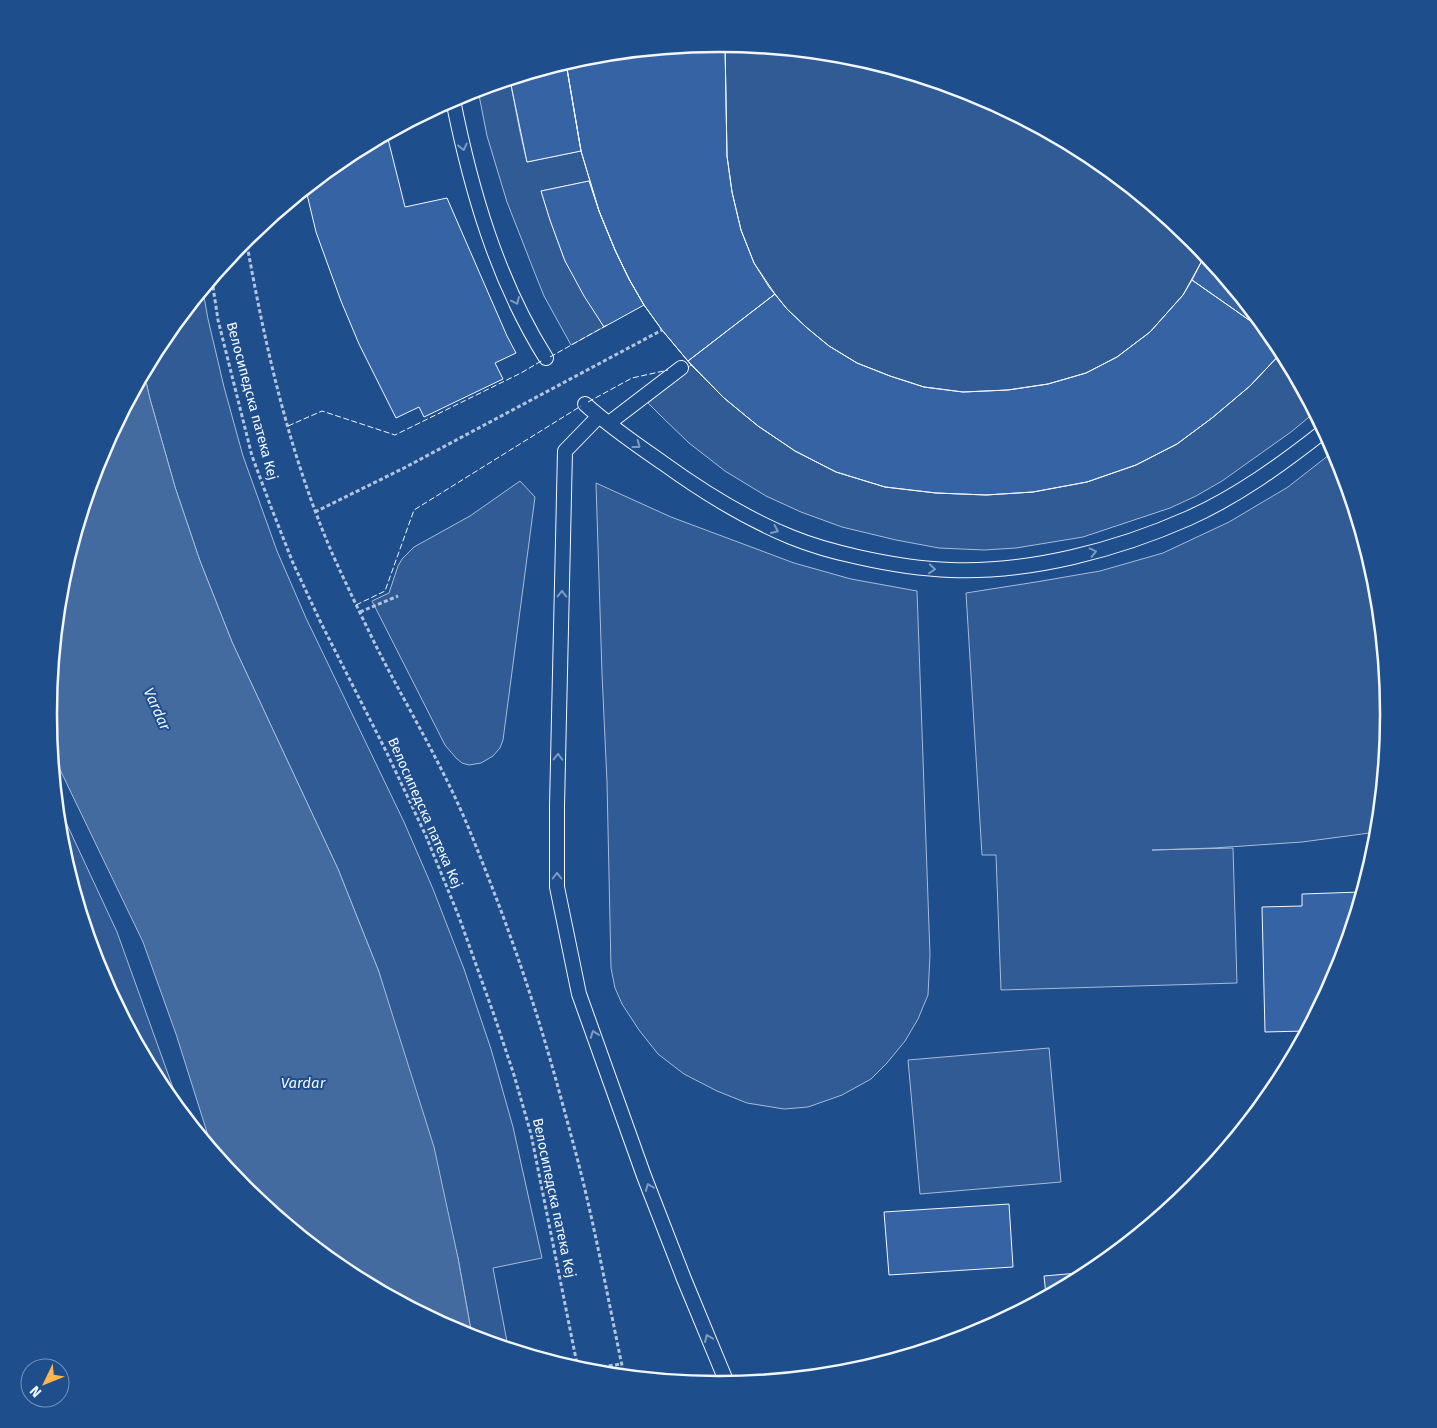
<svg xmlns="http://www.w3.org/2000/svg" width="1437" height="1428" font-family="'Fira Sans',sans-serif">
	<rect width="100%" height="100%" fill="#1f4e8c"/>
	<path fill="#305b95" stroke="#a8bbd7" d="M719 44 850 57 975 95 1091 157 1193 240 1276 342 1314 413 1291 432 1222 481 1196 496 1170 508 1083 537 1016 548 984 550 939 548 896 540 842 527 801 512 766 496 725 471 689 443 661 416 648 403 691 365 599 211 589 181 541 191 550 220 565 261 604 327 571 345 544 296 534 271 507 202 487 136 478 90 510 80 520 132 527 162 581 151 566 63 588 57Z
		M203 291 208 319 224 387 243 456 277 551 306 618 404 822 433 889 464 969 491 1049 513 1127 542 1258 493 1268 508 1347 472 1336 458 1258 379 972 338 869 232 642 200 561 175 487 150 399 144 373 161 341Z
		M1334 451 1338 458 1376 584 1389 714 1377 832 1302 842 1214 848 1152 850 1233 848 1237 983 1001 990 996 855H982L966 593 1036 582 1100 571 1163 553 1229 522 1288 487Z
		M520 481 535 497 503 740 500 748 493 756 481 763 469 765 462 763 456 758 445 745 372 601 389 593 398 566 402 559 414 547 470 516Z
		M596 483 671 517 794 563 851 579 917 591 930 955 928 995 918 1019 905 1041 887 1063 871 1079 842 1095 808 1107 784 1109 747 1103 717 1091 684 1074 658 1054 639 1030 622 1004 615 988 611 968 607 782 602 674Z
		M57 803 117 932 181 1110 161 1086 99 970 61 844Z
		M1049 1048 1061 1182 920 1194 908 1060Z"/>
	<path fill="#446ba0" stroke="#a8bbd7" d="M144 373 150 399 175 487 200 561 232 642 338 869 379 972 434 1147 458 1258 472 1336 462 1333 346 1271 244 1188 212 1148 176 1034 143 942 52 753 48 714 61 583 99 457Z"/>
	<path fill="#3563a3" stroke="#f2f6ff" d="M719 44H725L727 156 732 192 741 230 754 263 769 287 787 309 806 327 829 346 857 363 890 376 924 387 963 392 1008 390 1048 384 1086 373 1117 357 1150 332 1183 295 1205 255 1276 342 1282 352 1250 386 1212 418 1177 444 1136 465 1087 482 1033 492 986 495 936 493 885 487 836 472 795 451 758 426 724 398 691 365 662 330 644 305 629 279 615 250 599 211 581 151 566 63 588 57Z
		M719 44H725L727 156 732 192 741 230 754 263 775 294 688 361 662 330 644 305 629 279 615 250 599 211 581 151 566 63 588 57Z
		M566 63 581 151 527 162 510 80Z
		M387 135 405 207 447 198 507 336 516 353 495 363 503 379 424 417 419 407 396 418 359 344 341 301 316 232 306 190 346 157Z
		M589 181 599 211 615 250 629 279 644 305 604 327 584 296 565 261 550 220 541 191Z
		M1205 255 1269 334 1192 280Z
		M1192 280 1269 334 1276 342 1282 352 1250 386 1212 418 1177 444 1136 465 1087 482 1033 492 986 495 936 493 885 487 836 472 795 451 758 426 724 398 688 361 775 294 787 309 806 327 829 346 857 363 890 376 924 387 963 392 1008 390 1048 384 1086 373 1117 357 1150 332 1183 295Z
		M1361 892 1338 971 1305 1031 1265 1032 1262 907 1302 906V894Z
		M1009 1204 1013 1267 889 1275 884 1212Z
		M1090 1272 1046 1295 1044 1276Z"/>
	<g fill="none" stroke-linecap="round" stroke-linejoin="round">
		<defs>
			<path id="service" d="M453 100C471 190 497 280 546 358
				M585 404C609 426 637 445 663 463 703 492 745 518 791 537 813 546 835 552 858 557 889 564 919 569 951 570 1030 573 1117 550 1189 518 1238 496 1282 464 1324 431
				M599 416 565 451 557 806V887L579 994 644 1176 684 1279 727 1383
				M609 423 681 368"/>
		</defs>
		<use href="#service" stroke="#f2f6ff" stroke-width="16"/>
		<path stroke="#b3c4dc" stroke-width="3" stroke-dasharray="4 2.5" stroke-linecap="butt" d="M246 239C265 346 289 453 332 553 346 584 361 615 376 646 407 707 443 766 469 829 491 883 512 938 530 994 547 1045 561 1098 575 1150 595 1225 608 1300 624 1375
			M212 280 218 320 252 456 271 507 293 563 321 623 386 751 426 836 459 917 494 1015 514 1075 531 1134 578 1369
			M315 512 404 468 662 330
			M360 612 398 596
			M583 1370 621 1364"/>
		<use href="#service" stroke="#1f4e8c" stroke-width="14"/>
		<path stroke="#f2f6ff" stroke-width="1" stroke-dasharray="6 2.5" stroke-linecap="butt" d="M550 357 607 325
			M588 402 632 378 668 370
			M288 426 322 411 395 435 521 373 543 360
			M356 605 385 591 414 510 581 406"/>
	</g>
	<defs><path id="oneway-chevron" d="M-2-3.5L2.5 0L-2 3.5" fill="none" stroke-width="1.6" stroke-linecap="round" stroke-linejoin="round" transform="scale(1.25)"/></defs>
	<g stroke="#7e9ac0">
		<use href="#oneway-chevron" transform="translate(463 147) rotate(77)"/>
		<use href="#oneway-chevron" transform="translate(516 301) rotate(65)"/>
		<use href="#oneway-chevron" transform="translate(637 445) rotate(37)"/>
		<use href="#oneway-chevron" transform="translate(775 530) rotate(24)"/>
		<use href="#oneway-chevron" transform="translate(1093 552) rotate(-13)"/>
		<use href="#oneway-chevron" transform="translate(932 569) rotate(5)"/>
		<use href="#oneway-chevron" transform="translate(562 594) rotate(-89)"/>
		<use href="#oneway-chevron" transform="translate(558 757) rotate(-89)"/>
		<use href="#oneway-chevron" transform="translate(557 876) rotate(-90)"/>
		<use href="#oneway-chevron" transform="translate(594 1034) rotate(-110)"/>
		<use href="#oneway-chevron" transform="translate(649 1187) rotate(-111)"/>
		<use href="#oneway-chevron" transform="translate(708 1338) rotate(-113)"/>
	</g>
	<g text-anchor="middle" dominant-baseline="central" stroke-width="4" stroke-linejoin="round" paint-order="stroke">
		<g font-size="14" fill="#f2f6ff" stroke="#1f4e8c">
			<text transform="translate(252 401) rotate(75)">Велосипедска патека Кеј</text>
			<text transform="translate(425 813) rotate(66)">Велосипедска патека Кеј</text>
			<text transform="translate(554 1198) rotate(78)">Велосипедска патека Кеј</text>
		</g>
		<g font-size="15" font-style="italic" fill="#f2f6ff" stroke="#1f4e8c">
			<text transform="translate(157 709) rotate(66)">Vardar</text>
			<text x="303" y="1083">Vardar</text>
		</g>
	</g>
	<path d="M0 0H1437V1428H0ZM718 52H719A661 661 0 0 1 1380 713V715A661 661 0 0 1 719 1376H718A661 661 0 0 1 57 715V713A661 661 0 0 1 718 52Z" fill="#1f4e8c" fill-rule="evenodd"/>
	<path fill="none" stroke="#f2f6ff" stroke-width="2.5" d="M718 52H719A661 661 0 0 1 1380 713V715A661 661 0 0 1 719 1376H718A661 661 0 0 1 57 715V713A661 661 0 0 1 718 52Z"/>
	<g transform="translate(45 1383) rotate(227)"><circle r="24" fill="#1f4e8c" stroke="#7391ba"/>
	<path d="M0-4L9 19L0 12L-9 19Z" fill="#ffb74d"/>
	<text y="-8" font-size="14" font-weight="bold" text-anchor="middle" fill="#f2f6ff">N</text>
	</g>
</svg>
